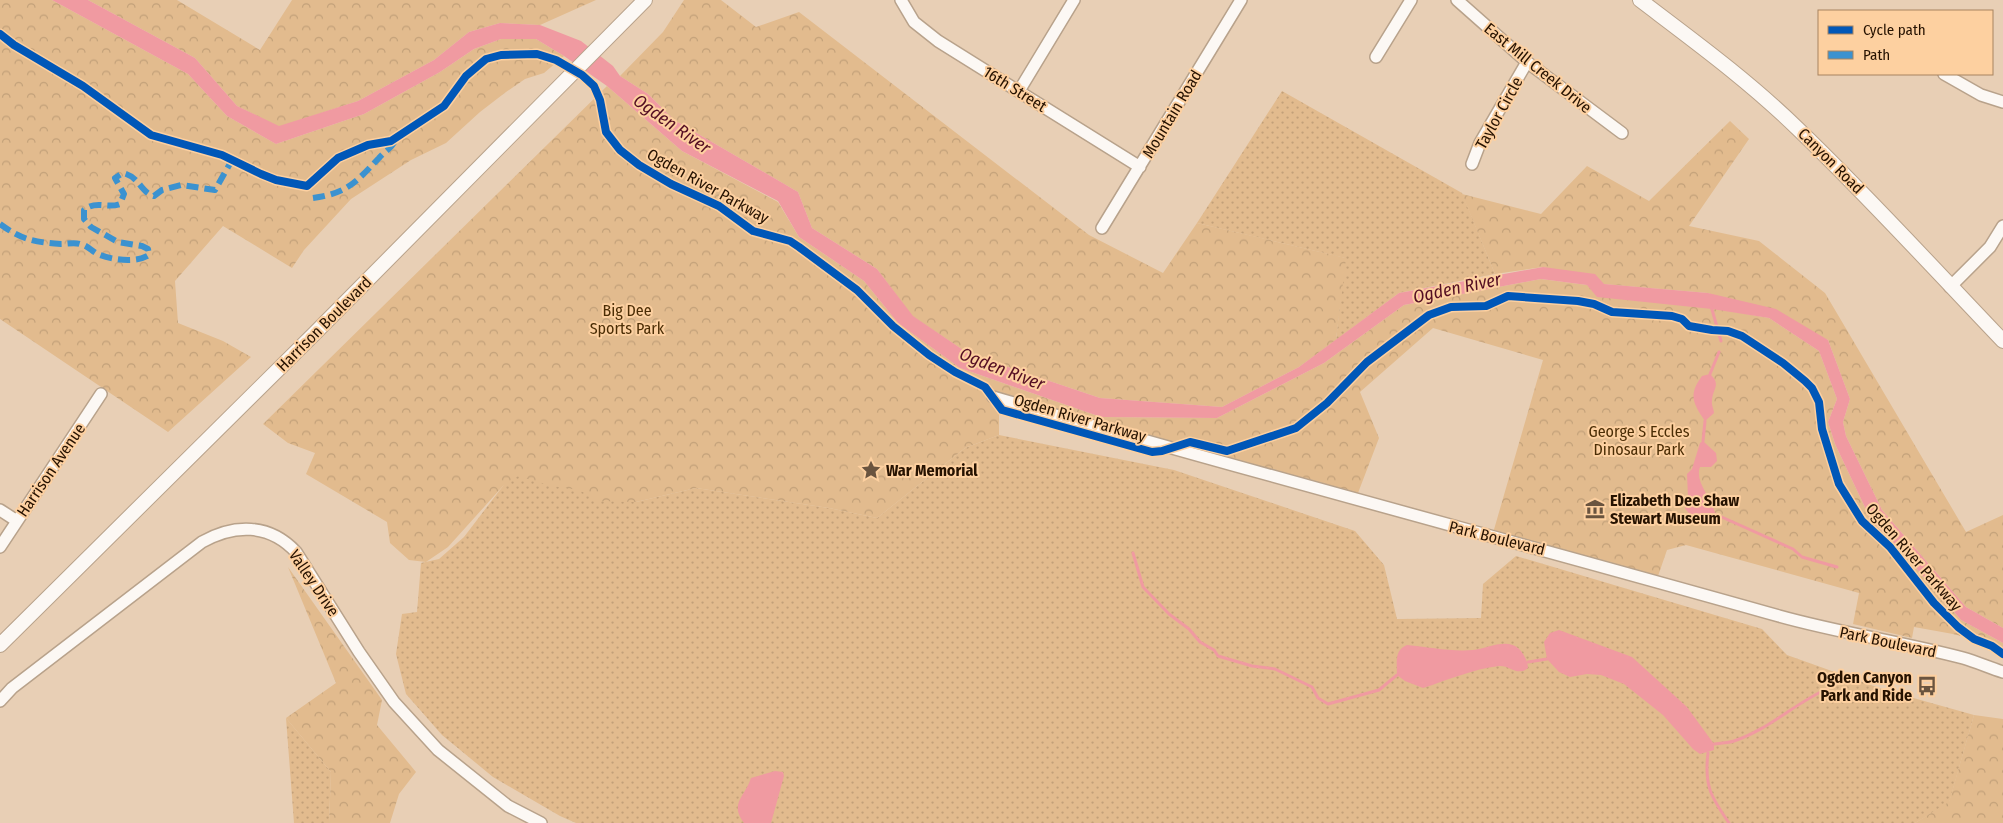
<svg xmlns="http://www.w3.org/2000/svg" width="2003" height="823" font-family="'Fira Sans Condensed',sans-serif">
	<defs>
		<pattern id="grass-dots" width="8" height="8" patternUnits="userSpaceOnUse" patternTransform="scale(1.25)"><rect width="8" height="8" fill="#e2bb8e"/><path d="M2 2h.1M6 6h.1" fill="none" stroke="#c2a079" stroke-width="1.8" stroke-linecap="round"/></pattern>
		<pattern id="forest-crowns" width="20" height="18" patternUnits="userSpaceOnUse" patternTransform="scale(1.25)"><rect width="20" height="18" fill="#e2bb8e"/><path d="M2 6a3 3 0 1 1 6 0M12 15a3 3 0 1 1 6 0" fill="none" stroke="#c2a079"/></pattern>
	</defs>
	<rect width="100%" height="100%" fill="#e8cfb5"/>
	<path fill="url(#grass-dots)" d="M1282 91 1462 193 1495 274 1399 293 1336 340 1345 258 1197 223Z
		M999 435 1174 470 1355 531 1384 565 1397 619 1481 618 1483 584 1516 556 1762 629 1787 655 1885 690 1974 715 1949 803 1915 823H576L560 816 493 777 442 735 406 694 396 654 402 614 417 612 421 563 439 559 464 537 522 461 636 502 696 488 829 508 877 518 965 448Z
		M286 718 331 772 329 823H294Z"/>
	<path fill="url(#forest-crowns)" d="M0 0H52L188 74 227 116 276 144 364 114 440 72 474 49 501 39H536L564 56 544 73 525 79 506 92 480 112 446 143 411 160 351 199 304 250 292 268 223 226 175 281 178 323 223 341 251 357 168 432 0 319Z
		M88 0H177L260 50 292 0H596L540 25 500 23 469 32 434 60 358 101 279 127 237 106 195 58Z
		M684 0H721L756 27 799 12 1089 235 1163 273 1197 223 1346 258 1336 340 1299 367 1222 407 1100 398 969 354 912 316 877 269 812 228 798 192 674 120 648 94 620 76 663 32Z
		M607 86 682 151 778 202 799 237 864 281 898 323 960 368 1101 417 1217 418 1324 363 1404 305 1541 279 1587 285 1769 318 1819 351 1837 399 1828 422 1835 444 1871 520 1898 547 1961 620 2003 643V647L1953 634 1914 627 1912 638 1853 624 1859 593 1686 545 1667 550 1657 579 1493 533 1543 360 1433 328 1360 392 1379 438 1358 493 999 396V435L965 448 877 518 829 508 696 488 636 502 599 501 579 490 552 486 518 476 503 486 448 547 426 562 409 560 390 543 387 522 306 474 315 453 288 443 263 424Z
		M1730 121 1749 139 1689 226 1759 241 1825 293 1966 532 2003 515V628L1966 607 1882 510 1846 436 1843 422 1850 399 1828 340 1708 293 1603 284 1543 267 1495 274 1462 194 1541 214 1587 166 1649 201Z
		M288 567 382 700 377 725 416 772 399 794 390 823H329L331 772 286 718 336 683Z
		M1974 715 2003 719V823H1915L1949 802Z"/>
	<path fill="#f09aa1" d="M52 0H88L195 58 237 106 279 126 358 101 434 60 469 32 500 23 540 25 581 41 613 66 620 76 648 94 674 120 798 192 812 228 877 269 913 316 969 354 1100 398 1222 407 1299 367 1399 293 1543 267 1595 274 1604 284 1708 293 1776 309 1828 340 1850 399 1843 422 1846 436 1882 510 1966 607 2003 628V643L1961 620 1898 547 1871 520 1835 444 1828 422 1837 399 1819 351 1769 318 1712 309 1597 297 1587 285 1541 279 1404 305 1324 363 1217 418 1101 417 960 368 898 323 864 281 799 237 778 201 682 151 607 86 564 56 536 39H501L474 49 440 72 364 114 276 144 227 116 188 74Z
		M1710 374C1722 385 1712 389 1712 401 1711 404 1714 410 1714 413L1705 421C1693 403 1688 395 1702 376Z
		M1703 441 1716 453 1717 461 1711 467H1700C1694 482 1713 499 1715 514L1708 522C1698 519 1690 517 1685 508L1688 497 1687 474 1692 469 1700 443Z
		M1559 630 1632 657 1687 707 1714 744V750L1700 754 1693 749 1663 715 1624 684 1601 675 1587 674 1570 677 1559 672 1547 659 1544 642 1550 633Z
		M1407 645C1428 647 1452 652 1473 650 1486 649 1506 638 1518 648 1523 652 1528 662 1528 668 1517 677 1510 665 1499 666 1473 669 1448 680 1423 688L1405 681 1397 675C1397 663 1394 650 1407 645Z
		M775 771 783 772 784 776 771 823H744C729 803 745 797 751 778Z"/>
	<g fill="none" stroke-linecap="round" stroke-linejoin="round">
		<path stroke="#f09aa1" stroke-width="3" d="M1711 306 1721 341
			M1710 374 1719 352
			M1703 441 1705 421
			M1715 514 1793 549 1802 557 1837 567
			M1133 553 1143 587 1169 614 1189 629 1200 642 1214 650 1218 656 1252 666 1275 669 1312 687 1318 698 1328 704 1379 690 1397 675
			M1528 662 1547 659
			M1714 744C1721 743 1728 743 1734 741 1768 730 1795 703 1827 689
			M1708 753C1704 786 1711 797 1729 823"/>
		<defs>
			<path id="minor" d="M901 0 914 22 938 41 1140 167
				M1457 0 1527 62 1622 133
				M1376 57 1411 0
				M1944 74 1981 95 2003 102
				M1019 91 1074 0
				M1472 164 1480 143 1527 62
				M1102 228 1241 0
				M1950 287 1990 247 2003 226
				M993 397C1254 473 1517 542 1779 616 1840 633 1902 642 1963 658 1977 662 1990 668 2003 672
				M0 510 17 521
				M0 547 101 394
				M0 701 12 688 202 542C234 524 269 523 296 552L359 652 394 702 438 750 508 806 541 823"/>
			<path id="major" d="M1640 0C1694 41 1749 81 1798 129 1869 197 1935 270 2003 341
				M0 645 314 334 645 0"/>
		</defs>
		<use href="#minor" stroke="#b8a28b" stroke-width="14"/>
		<use href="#major" stroke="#b8a28b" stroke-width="16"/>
		<use href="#minor" stroke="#fcf8f4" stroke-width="11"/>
		<use href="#major" stroke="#fcf8f4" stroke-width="14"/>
		<path stroke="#3b92d0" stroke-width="6" stroke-dasharray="12 6" stroke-linecap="butt" d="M313 198C348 193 356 182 379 158 385 151 391 149 395 141L394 138
			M0 224C22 240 34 242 61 244 67 244 74 242 80 244 88 245 93 253 100 255 113 260 137 263 149 255L148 249 142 246 118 242 91 227 84 219V210C96 200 107 209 120 204L124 194 115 178 123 173C140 177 140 192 154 196L162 190 181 185 215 190 232 160"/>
		<defs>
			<path id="cycleway" d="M0 34 14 45 83 86 151 135 222 155 261 174 276 180 307 186 338 158 368 145 391 141 444 106 466 76 486 59 501 55 537 54 556 60 582 75 594 86 600 100 606 132 620 150 639 165 671 184 719 206 753 231 790 241 799 247 857 290 893 326 929 355 955 372 985 387 1002 410 1152 452 1162 451 1190 442 1227 451 1296 428 1327 403 1367 362 1429 315 1451 307 1486 306 1508 296 1578 301 1594 304 1612 312 1672 316 1682 319 1689 326 1712 330 1728 331 1742 336 1783 363 1805 381 1812 388 1819 402 1822 429 1839 484 1862 521 1890 547 1934 603 1958 627 1974 639 1992 646 2003 654"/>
		</defs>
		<use href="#cycleway" stroke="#fdd0a0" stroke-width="11"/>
		<use href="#cycleway" stroke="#0057b8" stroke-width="8"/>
	</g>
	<defs>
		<symbol id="sight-bare" viewBox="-9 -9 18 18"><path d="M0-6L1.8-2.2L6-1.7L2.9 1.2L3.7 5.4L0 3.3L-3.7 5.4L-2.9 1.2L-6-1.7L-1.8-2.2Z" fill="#6a543f" stroke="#fdd0a0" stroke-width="2.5" paint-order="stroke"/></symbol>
		<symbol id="museum-bare" viewBox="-9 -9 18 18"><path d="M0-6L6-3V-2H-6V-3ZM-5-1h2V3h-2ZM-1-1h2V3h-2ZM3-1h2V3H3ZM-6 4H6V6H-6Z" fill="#6a543f" stroke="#fdd0a0" stroke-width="2.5" paint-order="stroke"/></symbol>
		<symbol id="bus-bare" viewBox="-9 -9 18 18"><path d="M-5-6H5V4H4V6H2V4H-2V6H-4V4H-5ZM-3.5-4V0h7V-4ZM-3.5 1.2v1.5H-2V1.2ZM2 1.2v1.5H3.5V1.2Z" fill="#6a543f" stroke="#fdd0a0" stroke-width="2.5" paint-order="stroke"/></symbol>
	</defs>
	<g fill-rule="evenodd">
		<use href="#sight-bare" x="857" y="456" width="28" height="28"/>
		<use href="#museum-bare" x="1581" y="495" width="28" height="28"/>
		<use href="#bus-bare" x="1913" y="672" width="28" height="28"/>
	</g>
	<g text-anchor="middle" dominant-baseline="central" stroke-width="4" stroke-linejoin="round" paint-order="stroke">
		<g font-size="16" fill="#261200" stroke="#fdd0a0">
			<text transform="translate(1538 68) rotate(39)">East Mill Creek Drive</text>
			<text transform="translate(1015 89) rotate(32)">16th Street</text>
			<text transform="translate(1499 113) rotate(-61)">Taylor Circle</text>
			<text transform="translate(1172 114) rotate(-59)">Mountain Road</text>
			<text transform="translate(1831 161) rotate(45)">Canyon Road</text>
			<text transform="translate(708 186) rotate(29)">Ogden River Parkway</text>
			<text transform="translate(324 324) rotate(-45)">Harrison Boulevard</text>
			<text transform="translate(1080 418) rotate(16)">Ogden River Parkway</text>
			<text transform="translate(51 470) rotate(-56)">Harrison Avenue</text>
			<text transform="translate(1497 538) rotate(14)">Park Boulevard</text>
			<text transform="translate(1914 557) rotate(49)">Ogden River Parkway</text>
			<text transform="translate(314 583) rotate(56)">Valley Drive</text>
			<text transform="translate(1888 642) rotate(12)">Park Boulevard</text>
		</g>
		<g font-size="16" fill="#4b2d05" stroke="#fdd0a0">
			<text x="627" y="310">Big Dee<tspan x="627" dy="18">Sports Park</tspan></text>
			<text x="1639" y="431">George S Eccles<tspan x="1639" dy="18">Dinosaur Park</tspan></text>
		</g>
		<g font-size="16" font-weight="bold" fill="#261200" stroke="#fdd0a0" text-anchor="start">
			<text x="886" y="470">War Memorial</text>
			<text x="1610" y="500">Elizabeth Dee Shaw<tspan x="1610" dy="18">Stewart Museum</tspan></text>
			<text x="1912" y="677" text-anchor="end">Ogden Canyon<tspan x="1912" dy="18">Park and Ride</tspan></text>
		</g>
		<g font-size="18" font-style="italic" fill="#540e23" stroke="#fdd0a0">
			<text transform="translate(672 124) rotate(35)">Ogden River</text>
			<text transform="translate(1457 288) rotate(-12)">Ogden River</text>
			<text transform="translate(1002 369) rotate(21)">Ogden River</text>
		</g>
	</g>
	<rect x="1818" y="10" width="175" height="65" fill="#fdd0a0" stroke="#a78460"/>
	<rect x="1828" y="26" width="25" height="8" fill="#0057b8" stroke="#a78460"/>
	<text x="1863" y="35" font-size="15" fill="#261200">Cycle path</text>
	<rect x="1828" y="51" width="25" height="8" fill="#3b92d0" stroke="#a78460"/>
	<text x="1863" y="60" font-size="15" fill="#261200">Path</text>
</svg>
